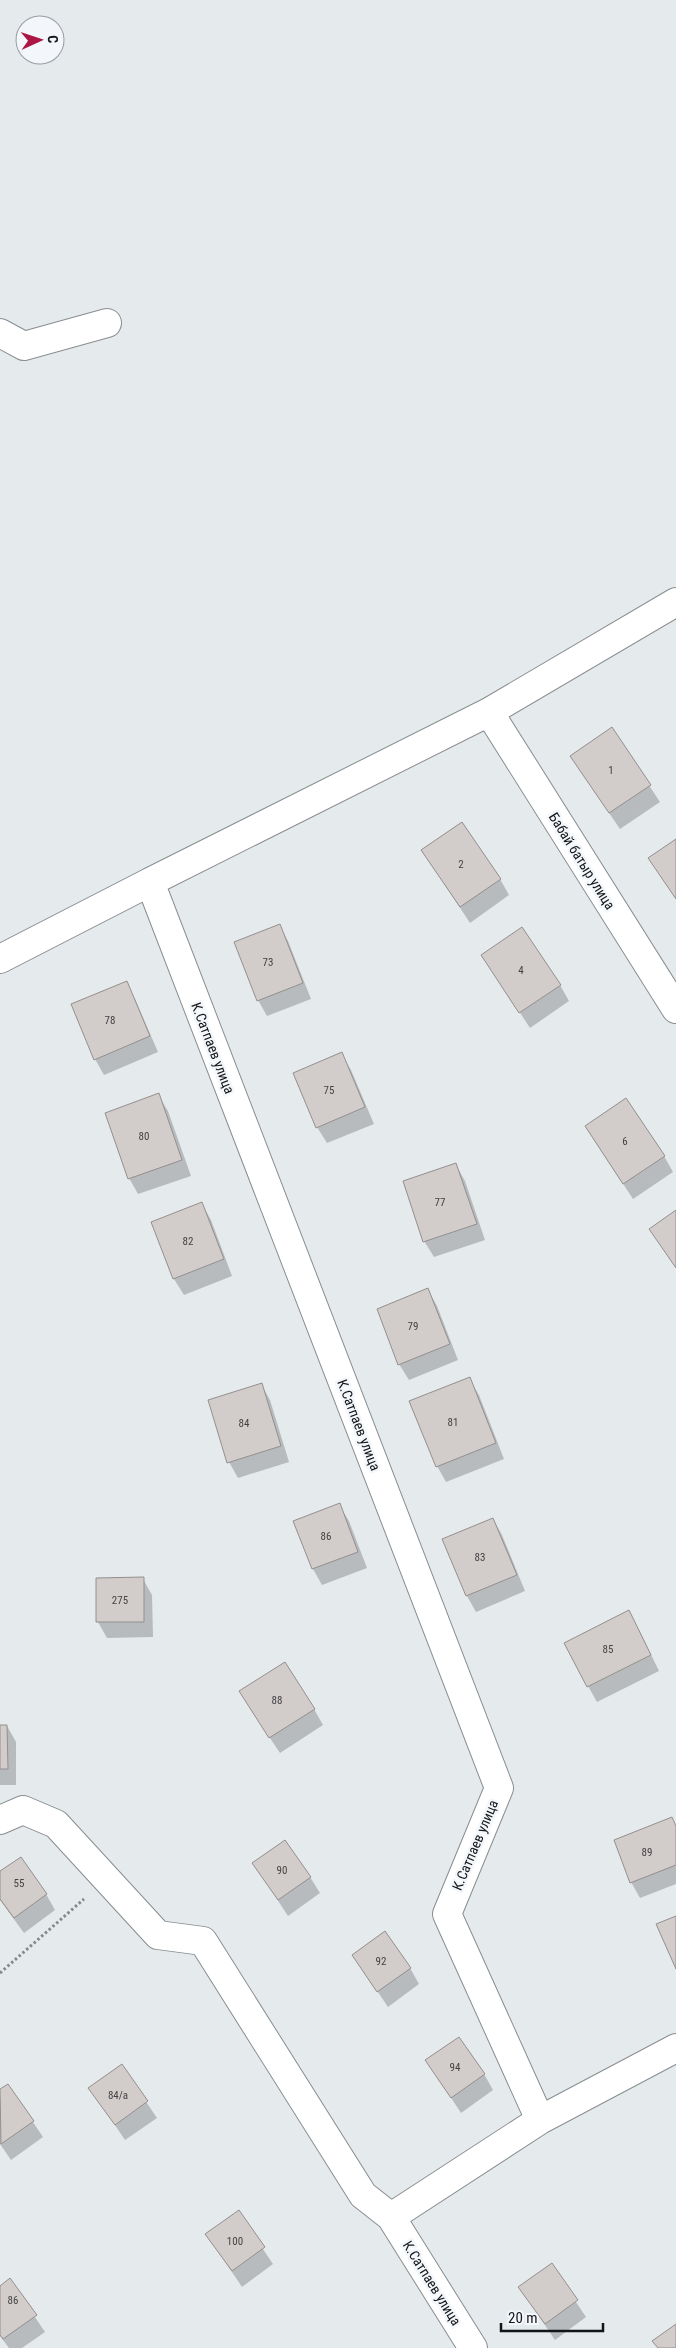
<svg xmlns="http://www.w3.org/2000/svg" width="676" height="2348" font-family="'Roboto Condensed',sans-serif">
	<rect width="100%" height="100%" fill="#e5eaed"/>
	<path fill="#0003" d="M612 729 660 802 620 829 581 772Z
		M422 850 500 879 509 895 470 923Z
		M279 925 288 941 311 999 267 1016 258 1000Z
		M483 956 560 985 569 1001 530 1028Z
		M126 983 135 999 158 1052 104 1075 95 1059Z
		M341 1054 351 1070 374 1124 327 1143 317 1127 294 1074Z
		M158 1095 168 1111 191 1176 138 1194 129 1178Z
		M586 1127 664 1156 673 1172 633 1199Z
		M456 1165 465 1181 485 1240 434 1257 424 1241Z
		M202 1204 211 1220 232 1276 184 1295 174 1279 153 1223Z
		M428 1290 437 1306 458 1360 409 1380 399 1364Z
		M469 1379 479 1395 504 1459 446 1482 437 1466Z
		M261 1384 270 1400 289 1462 238 1478 229 1462Z
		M339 1505 349 1521 367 1568 322 1585 313 1569 295 1522Z
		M493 1519 502 1535 525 1591 476 1612 467 1596 444 1539Z
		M143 1579 152 1595 153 1637 107 1638 98 1622Z
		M638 1628 659 1671 597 1702 588 1686Z
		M250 1708 314 1709 323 1725 280 1753Z
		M0 1726H7L16 1742V1785H0Z
		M672 1818 676 1826V1884L640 1898 631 1882Z
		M254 1864 310 1877 320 1893 288 1916Z
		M0 1873 46 1894 55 1910 24 1933 0 1900Z
		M353 1955 410 1968 419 1984 388 2007Z
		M427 2061 484 2074 493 2090 461 2113Z
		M122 2066 157 2118 125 2140 90 2088Z
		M8 2085 43 2137 11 2160 0 2144V2091Z
		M238 2212 273 2264 242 2287 207 2235Z
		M551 2265 586 2317 555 2340 520 2288Z
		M10 2280 45 2332 22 2348H9L0 2336V2287Z"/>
	<path fill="#d2cccb" stroke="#948f8e" d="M612 727 651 785 609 813 570 756Z
		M462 822 501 879 460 907 421 850Z
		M676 839V899L648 858Z
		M280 924 303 983 257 1001 234 942Z
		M522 927 561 985 519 1013 481 955Z
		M127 981 150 1036 94 1060 71 1004Z
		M342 1052 365 1107 316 1128 293 1073Z
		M159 1093 182 1160 128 1179 105 1113Z
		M626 1098 665 1156 623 1184 585 1126Z
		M456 1163 477 1224 423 1242 403 1181Z
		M202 1202 224 1259 173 1279 151 1222Z
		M676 1210V1268L649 1229Z
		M428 1288 450 1344 398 1365 377 1309Z
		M470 1377 496 1443 436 1467 409 1401Z
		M262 1383 281 1446 227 1463 208 1400Z
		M340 1503 358 1552 312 1569 293 1521Z
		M493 1518 517 1575 466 1596 442 1539Z
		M144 1577V1622H96V1578Z
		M629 1610 651 1655 587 1687 564 1643Z
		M285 1662 315 1709 269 1738 239 1691Z
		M0 1725H7L8 1769H0Z
		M672 1817 676 1826V1865L630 1883 614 1840Z
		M285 1840 311 1877 278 1900 252 1863Z
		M21 1857 47 1894 14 1918 0 1899V1871Z
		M676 1916V1969L656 1924Z
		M385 1931 411 1968 377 1992 352 1955Z
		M459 2037 485 2074 451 2098 425 2060Z
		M122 2064 148 2101 115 2125 88 2088Z
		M8 2084 34 2121 1 2144 0 2089Z
		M239 2210 265 2247 232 2271 205 2234Z
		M552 2263 578 2300 545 2324 518 2287Z
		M10 2278 37 2315 3 2339 0 2335V2286Z
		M676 2324V2348H658L652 2341Z"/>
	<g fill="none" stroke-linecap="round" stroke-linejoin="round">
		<defs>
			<path id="minor" d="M0 333 24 346 107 323
				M489 712 676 1009
				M150 882 489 712 676 602
				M0 959 150 882 499 1788 447 1914 540 2120 391 2217 473 2348
				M0 1820 23 1810 56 1824 158 1935 203 1941 363 2195 391 2217
				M540 2120 676 2048"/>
		</defs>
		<use href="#minor" stroke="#898d90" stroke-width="30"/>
		<path stroke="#86898b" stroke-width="3" stroke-dasharray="2.5 2.5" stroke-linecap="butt" d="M0 1973 84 1899"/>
		<use href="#minor" stroke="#fff" stroke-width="28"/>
	</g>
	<g text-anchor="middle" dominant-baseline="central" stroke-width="5" stroke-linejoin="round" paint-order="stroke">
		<g font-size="11" fill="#444344">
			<text x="611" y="770">1</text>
			<text x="461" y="864">2</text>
			<text x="268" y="962">73</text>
			<text x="521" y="970">4</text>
			<text x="110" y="1020">78</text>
			<text x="329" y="1090">75</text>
			<text x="144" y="1136">80</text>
			<text x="625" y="1141">6</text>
			<text x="440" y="1202">77</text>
			<text x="188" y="1241">82</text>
			<text x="413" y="1326">79</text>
			<text x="453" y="1422">81</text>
			<text x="244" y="1423">84</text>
			<text x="326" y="1536">86</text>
			<text x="480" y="1557">83</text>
			<text x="120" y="1600">275</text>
			<text x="608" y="1649">85</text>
			<text x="277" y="1700">88</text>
			<text x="647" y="1852">89</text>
			<text x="282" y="1870">90</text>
			<text x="19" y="1883">55</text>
			<text x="381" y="1961">92</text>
			<text x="455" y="2067">94</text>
			<text x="118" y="2095">84/а</text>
			<text x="235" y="2241">100</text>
			<text x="13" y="2300">86</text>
		</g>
		<g font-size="14" fill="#141517" stroke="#f3f7fb">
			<text transform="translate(582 861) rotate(58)">Бабай батыр улица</text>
			<text transform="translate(213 1048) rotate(69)">К.Сатпаев улица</text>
			<text transform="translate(359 1425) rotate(69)">К.Сатпаев улица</text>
			<text transform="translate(475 1845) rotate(-67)">К.Сатпаев улица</text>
			<text transform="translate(432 2283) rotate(58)">К.Сатпаев улица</text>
		</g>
	</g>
	<g transform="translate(40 40) rotate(87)"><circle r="24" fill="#f3f7fb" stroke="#9a9da0"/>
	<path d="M0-4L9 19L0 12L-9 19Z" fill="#ab1644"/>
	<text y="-8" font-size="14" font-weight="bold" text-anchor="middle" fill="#141517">С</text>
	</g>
	<path d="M501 2323v8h102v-8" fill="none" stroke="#141517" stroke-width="2.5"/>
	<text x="508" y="2323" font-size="15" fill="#141517" stroke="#f3f7fb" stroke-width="4" paint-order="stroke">20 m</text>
</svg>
